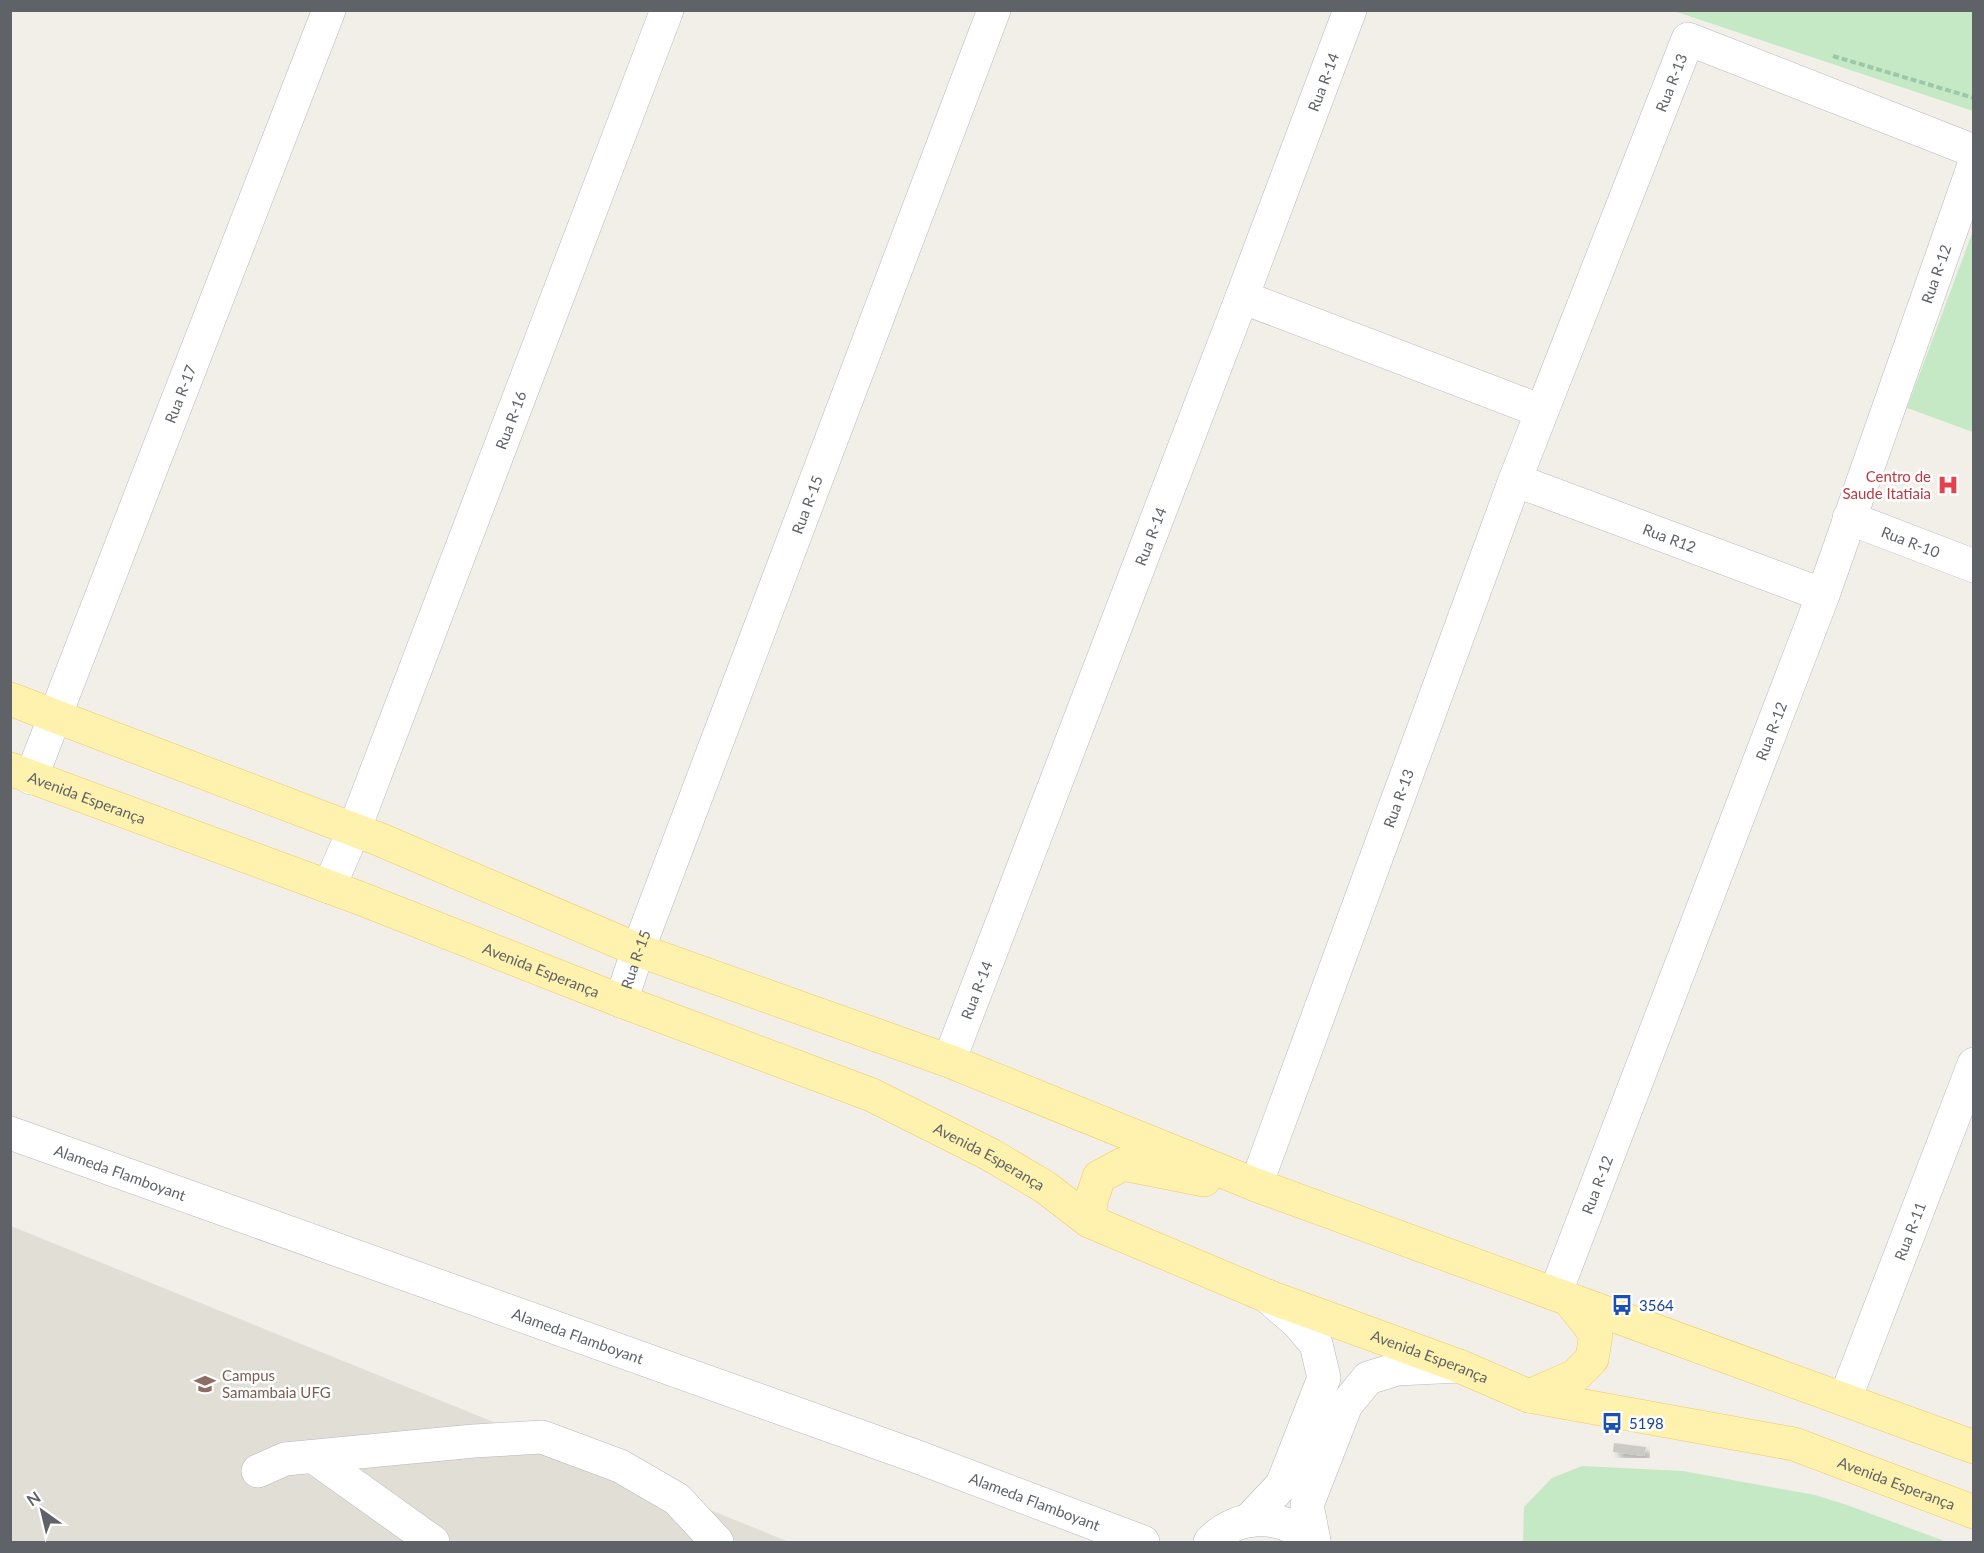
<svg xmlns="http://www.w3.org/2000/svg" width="1984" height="1553" font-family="Lato,sans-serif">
	<defs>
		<filter id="shadow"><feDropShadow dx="5.5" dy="5.5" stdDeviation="3" flood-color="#0004"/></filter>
	</defs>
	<rect width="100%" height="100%" fill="#f1efe8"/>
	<path fill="#e1ded6" d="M11 1226 789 1542H11Z"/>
	<path fill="#c5e8c5" d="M1674 11H1973V111Z
		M1973 231V432L1907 408Z
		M1582 1466 1683 1471 1815 1495 1847 1505 1947 1542H1523L1524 1507 1552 1478Z"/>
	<path fill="#cccac5" filter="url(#shadow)" d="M1614 1443 1646 1447 1644 1456 1613 1452Z"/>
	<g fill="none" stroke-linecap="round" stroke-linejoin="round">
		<defs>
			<g id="minor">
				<path d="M1242 297 1541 411"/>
				<path id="s1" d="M1515 480 1823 595"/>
				<path id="s2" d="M1849 518 1974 566"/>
				<path id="s3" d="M31 778 329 10"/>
				<path id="s4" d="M329 887 354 830 667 10"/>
				<path id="s5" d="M621 1001 638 950 994 10"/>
				<path id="s6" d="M949 1061 1242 297 1350 10"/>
				<path id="s7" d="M10 1133 915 1456 1143 1542"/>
				<path id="s8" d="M1256 1185 1515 480 1688 39 1974 151"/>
				<path id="s9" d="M1555 1294 1823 595 1974 165"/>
				<path id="s10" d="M1845 1399 1974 1064"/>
				<path d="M314 1457 433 1542"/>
				<path d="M258 1471 285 1459 474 1441 542 1437 620 1466 677 1499 717 1542"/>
				<path d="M1248 1521 1282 1485 1324 1378 1316 1344 1297 1322 1267 1296"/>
				<path d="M1314 1541 1307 1505 1346 1405 1368 1378 1397 1369 1459 1366"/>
				<path d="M1210 1542C1239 1511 1285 1514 1314 1542"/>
			</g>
			<g id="major">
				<path d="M10 699 381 840 638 950 949 1061 1256 1185 1974 1447"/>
				<path id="s11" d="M10 769 362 899 621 1001 872 1095 991 1155 1045 1187 1089 1221 1267 1296 1459 1366 1529 1396 1794 1444 1974 1512"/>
				<path d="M1089 1221 1091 1201 1099 1177 1123 1164 1204 1180"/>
				<path d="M1529 1396 1575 1376 1592 1359 1596 1334 1569 1300"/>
			</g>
		</defs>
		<use href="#minor" stroke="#b5b8bc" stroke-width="34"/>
		<use href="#major" stroke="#f2c960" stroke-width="34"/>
		<path stroke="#9cc7a9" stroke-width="4" stroke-dasharray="6 3" stroke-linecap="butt" d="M1833 56 1974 98"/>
		<use href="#minor" stroke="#fff" stroke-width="33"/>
		<use href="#major" stroke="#fff2af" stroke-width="33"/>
	</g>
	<defs>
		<symbol id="hospital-bare" viewBox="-9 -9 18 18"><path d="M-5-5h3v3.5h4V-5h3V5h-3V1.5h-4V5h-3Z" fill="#e0444e" stroke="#fff" stroke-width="2.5" paint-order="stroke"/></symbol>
		<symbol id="bus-bare" viewBox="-9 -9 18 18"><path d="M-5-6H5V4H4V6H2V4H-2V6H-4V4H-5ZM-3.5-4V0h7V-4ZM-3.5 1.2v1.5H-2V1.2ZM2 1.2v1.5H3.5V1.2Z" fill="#1a4fb4" stroke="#fff" stroke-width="2.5" paint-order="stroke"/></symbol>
		<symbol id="university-bare" viewBox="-9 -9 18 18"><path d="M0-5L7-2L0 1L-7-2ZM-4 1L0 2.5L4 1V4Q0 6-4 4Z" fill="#8d6e63" stroke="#fff" stroke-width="2.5" paint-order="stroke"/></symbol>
	</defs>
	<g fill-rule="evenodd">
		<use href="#hospital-bare" x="1933" y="470" width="30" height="30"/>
		<use href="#bus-bare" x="1607" y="1290" width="30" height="30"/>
		<use href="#university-bare" x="190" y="1369" width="30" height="30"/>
		<use href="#bus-bare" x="1597" y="1408" width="30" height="30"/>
	</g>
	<g text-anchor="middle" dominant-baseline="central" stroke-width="5" stroke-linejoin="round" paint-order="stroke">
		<g font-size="15" fill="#5f6368" stroke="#fff">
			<text stroke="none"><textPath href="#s6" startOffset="1048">Rua R-14</textPath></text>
			<text stroke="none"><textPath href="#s8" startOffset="1178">Rua R-13</textPath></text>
			<text stroke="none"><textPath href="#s9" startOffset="1089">Rua R-12</textPath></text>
			<text stroke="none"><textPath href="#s3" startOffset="412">Rua R-17</textPath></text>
			<text stroke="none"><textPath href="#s4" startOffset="501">Rua R-16</textPath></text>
			<text stroke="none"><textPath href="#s5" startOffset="530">Rua R-15</textPath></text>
			<text stroke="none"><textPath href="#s6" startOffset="562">Rua R-14</textPath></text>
			<text stroke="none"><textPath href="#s1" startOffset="165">Rua R12</textPath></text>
			<text stroke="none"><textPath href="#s2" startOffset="66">Rua R-10</textPath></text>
			<text stroke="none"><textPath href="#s9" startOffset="603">Rua R-12</textPath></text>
			<text stroke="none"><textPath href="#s11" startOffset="82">Avenida Esperança</textPath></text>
			<text stroke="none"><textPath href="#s8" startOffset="412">Rua R-13</textPath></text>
			<text stroke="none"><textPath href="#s5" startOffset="44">Rua R-15</textPath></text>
			<text stroke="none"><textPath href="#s11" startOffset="568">Avenida Esperança</textPath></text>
			<text stroke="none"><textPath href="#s6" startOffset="76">Rua R-14</textPath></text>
			<text stroke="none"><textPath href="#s11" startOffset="1054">Avenida Esperança</textPath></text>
			<text stroke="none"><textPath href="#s7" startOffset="117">Alameda Flamboyant</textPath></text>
			<text stroke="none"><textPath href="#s9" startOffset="117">Rua R-12</textPath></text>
			<text stroke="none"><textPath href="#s10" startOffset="180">Rua R-11</textPath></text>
			<text stroke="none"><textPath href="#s7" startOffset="603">Alameda Flamboyant</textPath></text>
			<text stroke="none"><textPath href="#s11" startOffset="1540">Avenida Esperança</textPath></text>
			<text stroke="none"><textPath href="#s11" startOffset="2026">Avenida Esperança</textPath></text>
			<text stroke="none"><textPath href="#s7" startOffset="1089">Alameda Flamboyant</textPath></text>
		</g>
		<g font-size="15" fill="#be3a42" stroke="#fff" text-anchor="end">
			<text x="1931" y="476">Centro de<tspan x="1931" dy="17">Saude Itatiaia</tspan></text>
		</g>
		<g font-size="15" fill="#164399" stroke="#fff" text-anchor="start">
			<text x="1639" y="1305">3564</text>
			<text x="1629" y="1423">5198</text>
		</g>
		<g font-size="15" fill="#785e54" stroke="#fff" text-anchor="start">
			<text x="222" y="1375">Campus<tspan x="222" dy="17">Samambaia UFG</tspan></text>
		</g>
	</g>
	<rect width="1984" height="1553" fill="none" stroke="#5f6368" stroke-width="24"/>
	<g transform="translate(42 1511) rotate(326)" stroke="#ffffff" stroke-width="4.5" paint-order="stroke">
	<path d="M0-4.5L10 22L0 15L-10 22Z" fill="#5f6368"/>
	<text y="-9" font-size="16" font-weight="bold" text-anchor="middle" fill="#5f6368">N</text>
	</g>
</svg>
